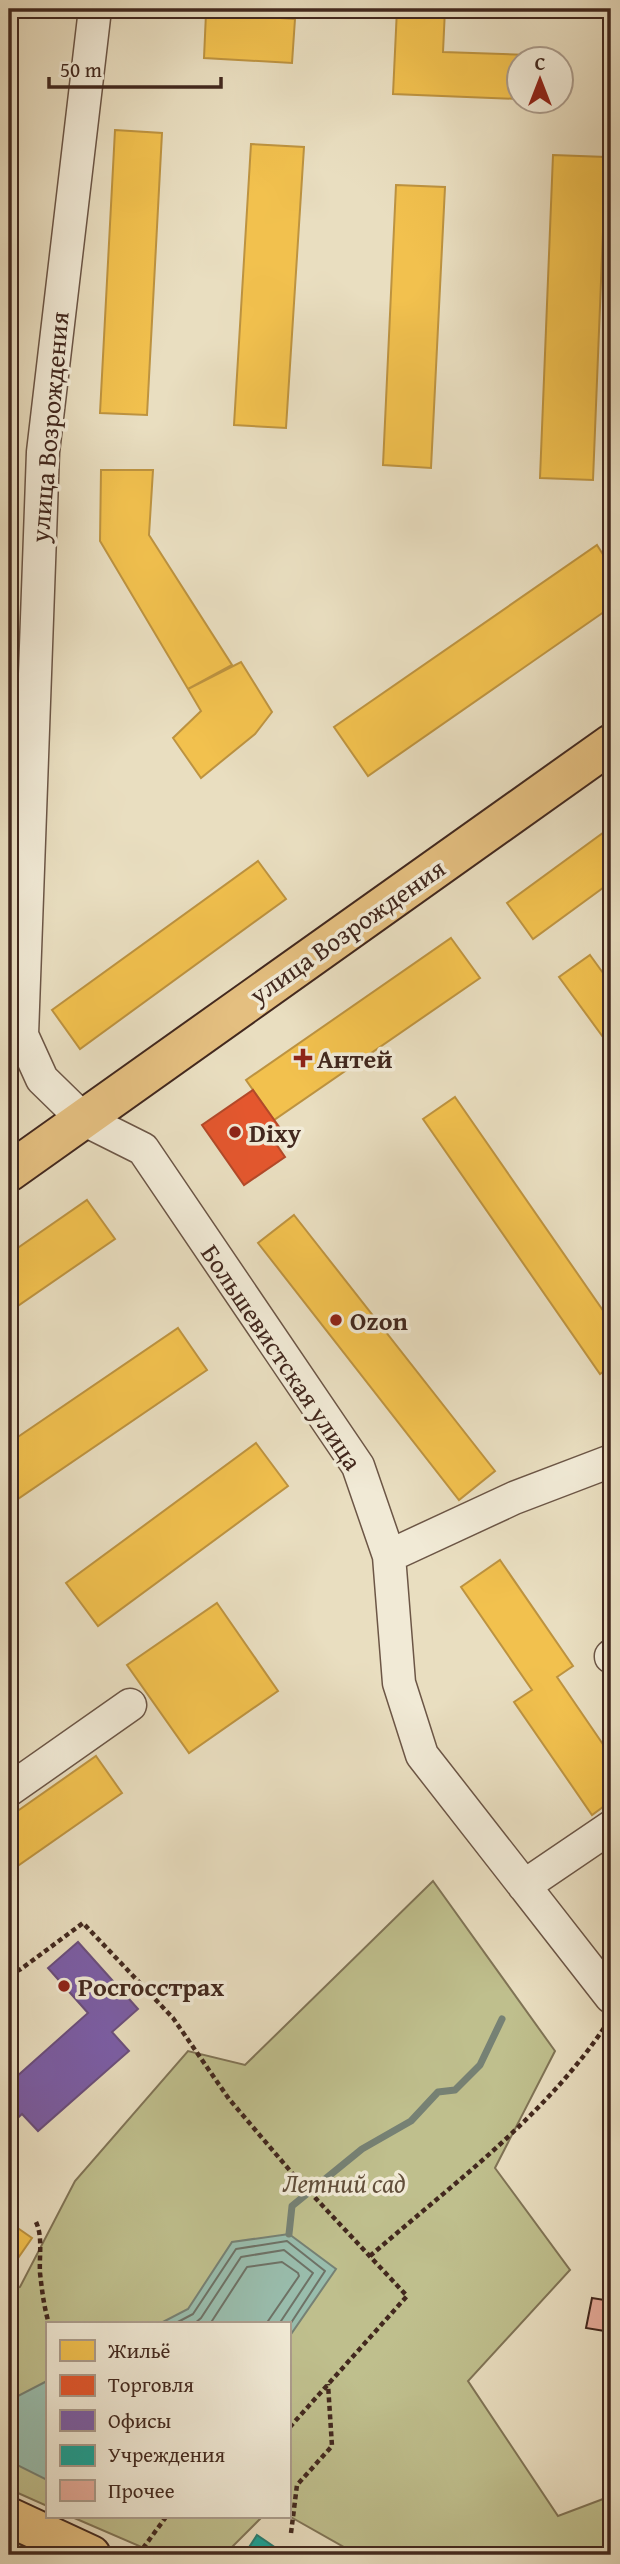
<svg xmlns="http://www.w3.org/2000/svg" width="620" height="2564" font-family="'Gentium Book Plus',serif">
	<rect width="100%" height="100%" fill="#e9dec0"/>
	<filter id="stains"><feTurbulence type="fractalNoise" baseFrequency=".00286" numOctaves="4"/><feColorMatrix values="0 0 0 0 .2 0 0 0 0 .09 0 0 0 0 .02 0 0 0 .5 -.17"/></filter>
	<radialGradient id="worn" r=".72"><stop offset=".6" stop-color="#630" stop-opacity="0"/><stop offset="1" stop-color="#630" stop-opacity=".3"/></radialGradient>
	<path fill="#bfbf8d" stroke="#807456" stroke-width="2" d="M433 1881 555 2051 495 2168 570 2270 468 2381 558 2516 611 2496V2555H358L289 2516V2324H47V2506L9 2489V2290L20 2287 75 2181 188 2051 245 2065Z
		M72 2517H262L224 2555H160Z
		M9 2540 44 2555H9Z"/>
	<path fill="#99bdad" stroke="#768174" stroke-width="2" d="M289 2234 336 2269 289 2337V2324H159L188 2309 232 2242Z
		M47 2381V2480L9 2461V2406L14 2398Z"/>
	<path fill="#f2c14e" stroke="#bd9340" stroke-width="2" d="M164 9H206V13L164 11Z
		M397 9H445L443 52 556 56V60H518V99L393 94Z
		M206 13 295 19 292 63 204 58Z
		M115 130 162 133 147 415 100 413Z
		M251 144 304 147 286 428 234 425Z
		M553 155 606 157 593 480 540 478Z
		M396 185 445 187 431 468 383 465Z
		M101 470H153L149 535 232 665 188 689 100 541Z
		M597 545 611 567V607L368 776 334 727Z
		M241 662 272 712 255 734 201 778 173 738 201 711 188 689Z
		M611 827V882L533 939 507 903Z
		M258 861 286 899 80 1049 52 1010Z
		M451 938 480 978 274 1120 246 1080Z
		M590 955 611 984V1048L559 977Z
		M455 1097 611 1322V1366L600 1374 423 1119Z
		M87 1200 115 1239 9 1312V1254Z
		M294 1215 495 1471 459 1500 258 1243Z
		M178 1328 207 1370 9 1505V1443Z
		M256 1443 288 1486 98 1626 66 1583Z
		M500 1560 573 1666 557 1677 611 1756V1801L592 1815 514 1702 532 1690 461 1587Z
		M217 1603 278 1691 189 1753 127 1665Z
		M96 1756 122 1793 9 1872V1817Z
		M9 2222 32 2238 9 2271Z"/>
	<path fill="#e4572e" stroke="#b34929" stroke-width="2" d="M253 1090 282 1131 272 1138 285 1157 244 1185 202 1125Z"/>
	<path fill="#7b5ea7" stroke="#6a4e7e" stroke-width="2" d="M78 1942 138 2009 112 2032 129 2051 38 2131 22 2114 9 2126V2071L15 2078 88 2013 48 1968Z"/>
	<path fill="#17a398" stroke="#247e73" stroke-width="2" d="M257 2535 276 2548 287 2555H244Z"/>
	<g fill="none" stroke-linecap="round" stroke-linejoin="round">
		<path stroke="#6e7266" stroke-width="2" d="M174 2324 193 2314 236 2249 287 2241 325 2271 289 2326
			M194 2324 201 2318 241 2257 284 2250 313 2273 279 2324
			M210 2324 247 2267 282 2262 298 2273 299 2276 266 2324"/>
		<path stroke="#768174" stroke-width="7" d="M289 2234 292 2206 362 2149 411 2121 438 2092 455 2090 480 2065 502 2019"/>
	</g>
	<path fill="#e6ab9a" stroke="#42281e" stroke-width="2" d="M592 2298 611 2301V2332L586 2328Z"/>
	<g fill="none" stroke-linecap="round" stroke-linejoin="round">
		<defs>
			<path id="minor" d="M95 9 43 452 22 1035 42 1079 83 1119 143 1149 358 1466 389 1556 399 1683 422 1755 611 1997
				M389 1556 514 1498 611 1461
				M611 1656V1657
				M9 1790 130 1705
				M524 1886 611 1827"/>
			<path id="major" d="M9 1172 611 744
				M9 2517 91 2555"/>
		</defs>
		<use href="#minor" stroke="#6c5646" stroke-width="35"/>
		<use href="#major" stroke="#42281e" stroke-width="42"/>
		<path stroke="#42281e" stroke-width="4.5" stroke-dasharray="5 3.5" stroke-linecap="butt" d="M9 1975 21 1969 83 1923 173 2018 229 2099 292 2173 407 2296 289 2428
			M36 2222C43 2237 39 2256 40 2273 42 2291 44 2307 49 2324
			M370 2256C454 2183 547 2115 608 2022
			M291 2533 297 2485 332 2446 328 2384
			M138 2555 166 2517"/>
		<use href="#minor" stroke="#f1ead6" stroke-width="32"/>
		<use href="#major" stroke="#e4bf80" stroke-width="38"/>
	</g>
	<g fill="#8f2418" stroke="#f1ead6" stroke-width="2.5">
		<path d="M299.5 1047.5h7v7h7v7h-7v7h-7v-7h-7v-7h7z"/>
		<circle cx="235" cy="1132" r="7"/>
		<circle cx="336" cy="1320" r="7"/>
		<circle cx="64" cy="1986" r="7"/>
	</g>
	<g text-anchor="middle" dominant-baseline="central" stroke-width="7" stroke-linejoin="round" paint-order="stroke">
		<g font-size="26" fill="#42281e" stroke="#f1ead6">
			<text transform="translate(49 427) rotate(-85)">улица Возрождения</text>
			<text transform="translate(347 931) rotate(-35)">улица Возрождения</text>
			<text transform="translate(282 1357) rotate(56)">Большевистская улица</text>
		</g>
		<g font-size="26" font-weight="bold" fill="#42281e" stroke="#f1ead6" text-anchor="start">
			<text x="317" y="1058">Антей</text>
			<text x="249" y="1132">Dixy</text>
			<text x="350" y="1320">Ozon</text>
			<text x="78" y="1986">Росгосстрах</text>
		</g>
		<g font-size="26" font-style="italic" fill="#614e3a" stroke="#f1ead6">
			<text x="344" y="2182">Летний сад</text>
		</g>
	</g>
	<rect width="620" height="2564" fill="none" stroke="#e9dec0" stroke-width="35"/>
	<rect x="10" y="10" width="599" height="2543" fill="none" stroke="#42281e" stroke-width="3.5"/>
	<rect x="18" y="18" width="585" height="2529" fill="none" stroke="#42281e" stroke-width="2"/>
	<rect x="46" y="2322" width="245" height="196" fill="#f1ead6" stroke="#ab9c8c" stroke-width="2"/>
	<rect x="60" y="2340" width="35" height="21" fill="#f2c14e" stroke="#ab9c8c" stroke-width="2"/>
	<text x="108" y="2358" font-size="21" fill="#42281e">Жильё</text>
	<rect x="60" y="2375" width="35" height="21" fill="#e4572e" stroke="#ab9c8c" stroke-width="2"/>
	<text x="108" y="2392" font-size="21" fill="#42281e">Торговля</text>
	<rect x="60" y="2410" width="35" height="21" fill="#7b5ea7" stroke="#ab9c8c" stroke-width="2"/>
	<text x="108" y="2428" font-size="21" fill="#42281e">Офисы</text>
	<rect x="60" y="2445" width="35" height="21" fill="#17a398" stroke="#ab9c8c" stroke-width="2"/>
	<text x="108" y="2462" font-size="21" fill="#42281e">Учреждения</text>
	<rect x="60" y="2480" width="35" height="21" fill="#e6ab9a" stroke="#ab9c8c" stroke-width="2"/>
	<text x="108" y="2498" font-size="21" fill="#42281e">Прочее</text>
	<g transform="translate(540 80)"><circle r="33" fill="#f1ead6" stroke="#ab9c8c" stroke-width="2"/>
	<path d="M0-5L12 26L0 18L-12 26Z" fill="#8f2418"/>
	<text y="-10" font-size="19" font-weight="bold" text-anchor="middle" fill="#42281e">С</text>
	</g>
	<path d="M49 77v10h172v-10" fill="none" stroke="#42281e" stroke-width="3.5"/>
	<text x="60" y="77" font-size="21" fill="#42281e" stroke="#f1ead6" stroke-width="5" paint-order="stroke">50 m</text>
	<rect width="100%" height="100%" filter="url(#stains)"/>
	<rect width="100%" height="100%" fill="url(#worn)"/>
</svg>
